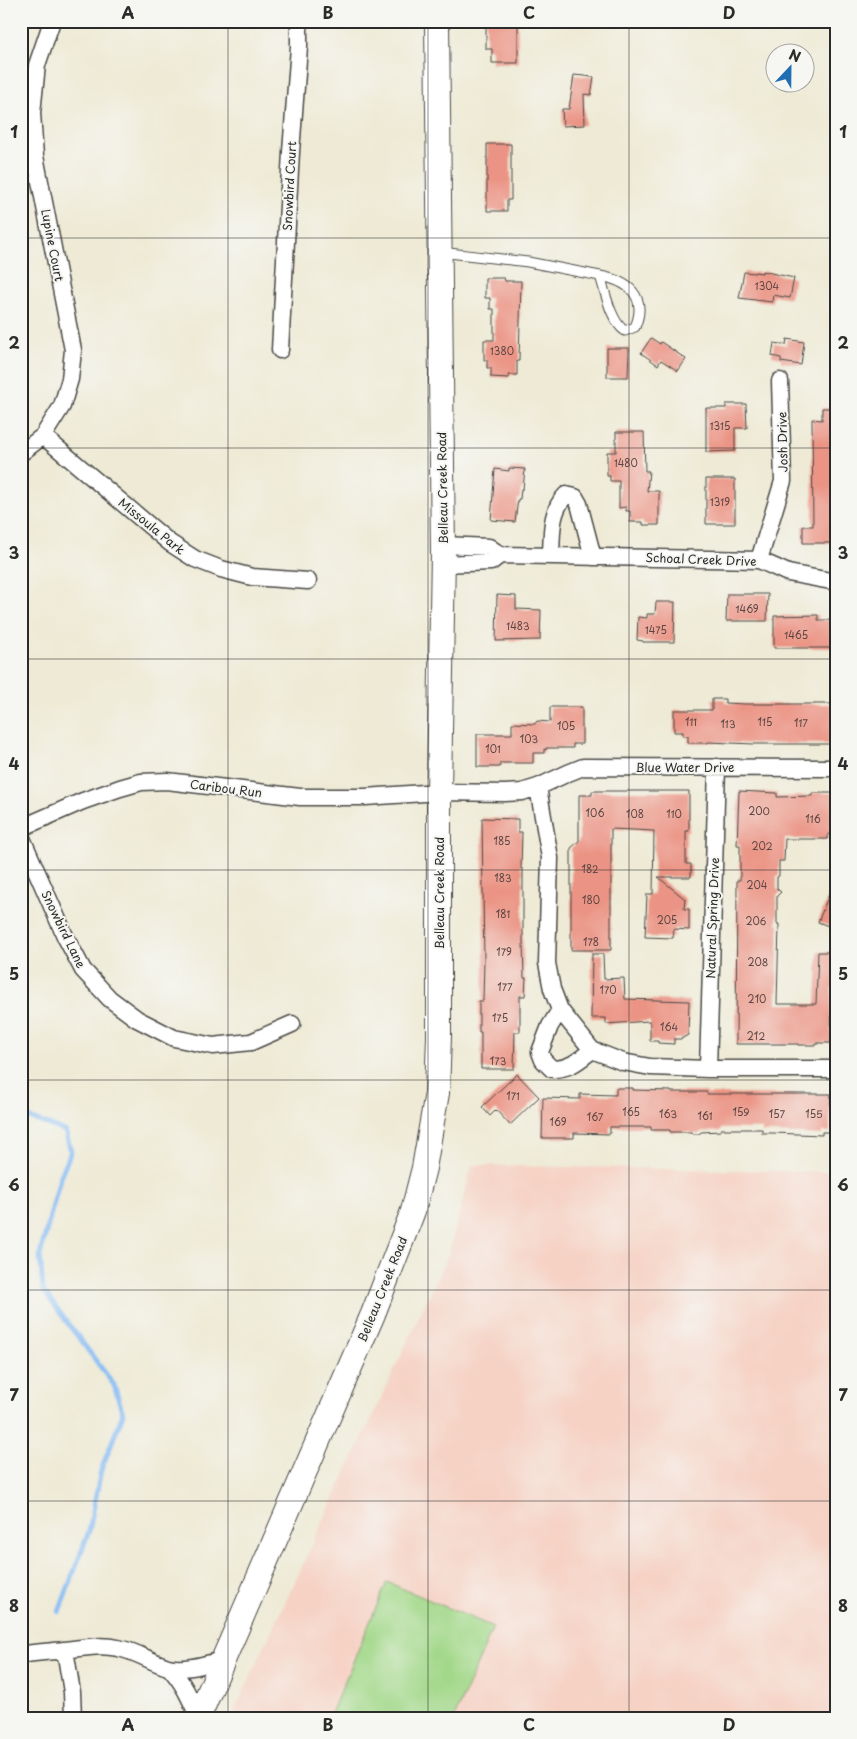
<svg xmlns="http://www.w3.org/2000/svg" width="857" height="1739" font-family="'Playpen Sans',sans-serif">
	<rect width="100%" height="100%" fill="#f6f6f2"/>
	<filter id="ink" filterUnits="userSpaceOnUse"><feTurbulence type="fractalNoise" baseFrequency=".02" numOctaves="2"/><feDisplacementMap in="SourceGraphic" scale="10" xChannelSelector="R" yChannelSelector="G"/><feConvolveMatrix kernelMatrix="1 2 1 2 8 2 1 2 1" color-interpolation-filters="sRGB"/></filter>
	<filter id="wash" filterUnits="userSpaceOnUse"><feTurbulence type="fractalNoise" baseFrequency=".0096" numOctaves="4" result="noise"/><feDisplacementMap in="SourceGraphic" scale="20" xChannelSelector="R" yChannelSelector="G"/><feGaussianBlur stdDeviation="1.12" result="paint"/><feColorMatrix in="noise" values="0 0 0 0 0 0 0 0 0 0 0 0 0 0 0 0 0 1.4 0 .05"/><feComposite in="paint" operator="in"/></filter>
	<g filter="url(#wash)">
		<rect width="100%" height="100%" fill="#eeead5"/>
		<path fill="#f6d2c4" d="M472 1165 836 1172V1718H231L449 1253Z"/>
		<path fill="#a2d889" stroke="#66825a" d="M387 1582 493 1627 454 1718H329Z"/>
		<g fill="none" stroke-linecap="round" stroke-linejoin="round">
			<path stroke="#85bbf4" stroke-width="5" d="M21 1115 65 1131 71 1151 60 1178 40 1255 43 1290 114 1385 123 1414 101 1470 89 1531 59 1612"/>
		</g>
		<g id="blocks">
			<path fill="#eb9485" d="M486 21H518V63H492V49H486Z
				M574 75 594 77 591 95 584 94 585 125 563 126 562 109H569Z
				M487 144H511V200H507V211H487Z
				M762 271 794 278 790 298 773 295 772 302 739 298 744 272 755 273V272L762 273Z
				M485 278H504L505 281H521L519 361H517V375H509V378L491 377V368H487V360H484V340H494V309H490V298H485Z
				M651 338 660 344 661 342 686 359 678 371 661 360 658 365 641 353Z
				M787 339 804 342 801 365 781 362V358L772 356 774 343 786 345Z
				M607 348H629L628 377H607Z
				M726 404H746L747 428H735V451L706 452V408H726Z
				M822 408H836V543H803V526H813L812 419 822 420Z
				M616 432H644L645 471H649L647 491H659V525H643V522H630V511H626V507L619 508V481H610V476H607V452H616Z
				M509 468 525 469 523 489H521L520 499H518L515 522 491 520 495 469 509 471Z
				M706 479H735V524H706Z
				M727 594H768L767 621H726Z
				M497 595 516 596V609L541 610 540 640 496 641Z
				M656 602H675L674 642H643V641L637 640 638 617 647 618V614H655Z
				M818 615V620H836V648H774V616Z
				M712 699H725V703L745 704H836V744H754L708 742V743H688V736H683V732H674V710H712Z
				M550 707H582V744H573V748H546V750L544 749V753H533V763H500V767H477V734H512V723L535 724 537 721 550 722Z
				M592 791H689V831H686V864H691V877H658L685 899 684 909H689V930L674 929 673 938 645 937 647 894H653L654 831 611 829V950H571V848L579 841V795H592Z
				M739 791 777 793V797L812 796V793H836V834H828V839H785L784 861H779V876L777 877V889L781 892 777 896V924H779L777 1004H816L818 952H836V987H832L831 1043H817V1045H798V1044H736L737 880H740V845H737Z
				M482 818 518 819V832H522L521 869H523V942L524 978H526L525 996H520V1032H515L514 1069H481V1032H479V1001H483L484 960Z
				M835 880H836V929L818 922Z
				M592 954H603L604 979 624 978 625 999 689 1001 688 1035 681 1039H674V1044L658 1043V1041H650V1021L606 1024V1018H591Z
				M517 1074 539 1097 510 1125 496 1110 490 1116 482 1107Z
				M616 1088H633V1090L671 1091V1092H707V1094H831L830 1132H822V1135L773 1133H762V1129H721V1131L701 1132 699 1134H692L691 1132H670V1130H651V1127H610V1134L574 1133V1138H542L543 1098 580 1099V1094L616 1095Z"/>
		</g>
	</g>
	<g filter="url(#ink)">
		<use href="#blocks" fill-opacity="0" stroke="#484844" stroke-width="1"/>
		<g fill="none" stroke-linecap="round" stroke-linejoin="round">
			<defs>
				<path id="lane" d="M440 252 528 262 600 276C628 281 648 296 635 327L625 331C611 322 605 291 600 276"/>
				<path id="street" d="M280 350 291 152 299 47V21
					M43 436 170 543 195 559 221 569 252 577 308 581
					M21 453 43 436 62 406 70 379 73 350 35 156 32 113 37 65 52 21
					M443 545 489 547 500 555 759 560 788 573 836 582
					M551 556C552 534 550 511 566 495L575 497 579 504 593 557
					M759 560 783 481 780 381
					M442 564 491 562 500 555
					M538 787 550 858 547 963 552 989 560 1010 592 1050 623 1062 650 1067 708 1069H836
					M21 828 83 801 120 788 141 782 167 781 300 797H365L439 792 505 793 522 792 538 787 568 773 583 767 836 768
					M21 836 65 936 83 970 110 999 137 1019 174 1038 213 1046 251 1042 292 1024
					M560 1010 550 1026 540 1052 543 1060 552 1069C570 1069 578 1061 592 1050
					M708 1069 717 767
					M65 1650 72 1692 73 1718
					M21 1655C35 1652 50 1652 64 1650 82 1648 99 1644 118 1648 136 1651 151 1662 168 1667 185 1671 206 1664 222 1660
					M169 1667C183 1682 190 1698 198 1716"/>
				<path id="secondary" d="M198 1718 373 1314 413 1211 424 1168 437 1093 439 1036V792L443 553 437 21"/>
			</defs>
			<use href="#lane" stroke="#484844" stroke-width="11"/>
			<use href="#street" stroke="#484844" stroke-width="19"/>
			<use href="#secondary" stroke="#484844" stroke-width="26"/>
			<use href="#lane" stroke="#fff" stroke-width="9"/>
			<use href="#street" stroke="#fff" stroke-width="16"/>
			<use href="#secondary" stroke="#fff" stroke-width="24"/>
		</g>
	</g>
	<path fill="none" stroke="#2b2b2b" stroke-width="1" stroke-opacity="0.55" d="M228 21V1718M428 21V1718M629 21V1718M21 238H836M21 448H836M21 659H836M21 870H836M21 1080H836M21 1290H836M21 1501H836"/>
	<g text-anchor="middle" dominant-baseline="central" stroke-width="4" stroke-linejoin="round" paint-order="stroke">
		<g font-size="10" fill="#5b4542">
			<text x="767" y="285">1304</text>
			<text x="502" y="350">1380</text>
			<text x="720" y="425">1315</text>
			<text x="626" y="462">1480</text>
			<text x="720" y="501">1319</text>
			<text x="747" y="608">1469</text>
			<text x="518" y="625">1483</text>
			<text x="656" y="629">1475</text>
			<text x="796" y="634">1465</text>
			<text x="691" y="721">111</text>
			<text x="765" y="721">115</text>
			<text x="801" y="722">117</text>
			<text x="728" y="723">113</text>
			<text x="566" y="725">105</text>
			<text x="529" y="738">103</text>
			<text x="493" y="748">101</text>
			<text x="759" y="810">200</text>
			<text x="595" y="812">106</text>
			<text x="635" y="813">108</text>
			<text x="674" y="813">110</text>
			<text x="813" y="818">116</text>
			<text x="502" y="840">185</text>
			<text x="762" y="845">202</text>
			<text x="590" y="868">182</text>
			<text x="503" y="877">183</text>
			<text x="757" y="884">204</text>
			<text x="591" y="899">180</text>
			<text x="503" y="913">181</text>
			<text x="667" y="919">205</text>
			<text x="756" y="920">206</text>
			<text x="591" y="941">178</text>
			<text x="504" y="951">179</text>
			<text x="758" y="961">208</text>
			<text x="505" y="986">177</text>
			<text x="608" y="989">170</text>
			<text x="757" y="998">210</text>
			<text x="500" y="1017">175</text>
			<text x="669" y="1026">164</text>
			<text x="756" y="1035">212</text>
			<text x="498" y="1060">173</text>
			<text x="513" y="1095">171</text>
			<text x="631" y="1111">165</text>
			<text x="741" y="1111">159</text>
			<text x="668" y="1113">163</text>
			<text x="777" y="1113">157</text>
			<text x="814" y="1113">155</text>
			<text x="705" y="1115">161</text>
			<text x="595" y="1116">167</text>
			<text x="558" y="1121">169</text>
		</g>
		<g font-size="12" fill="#2b2b2b" stroke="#f6f6f2">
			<text transform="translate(289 186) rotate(-87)">Snowbird Court</text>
			<text transform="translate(53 245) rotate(79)">Lupine Court</text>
			<text transform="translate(782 442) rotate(-91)">Josh Drive</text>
			<text transform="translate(442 488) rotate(-91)">Belleau Creek Road</text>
			<text transform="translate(152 526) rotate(39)">Missoula Park</text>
			<text transform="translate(701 559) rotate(2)">Schoal Creek Drive</text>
			<text x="685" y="767">Blue Water Drive</text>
			<text transform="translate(226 788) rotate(7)">Caribou Run</text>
			<text transform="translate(439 893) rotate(-90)">Belleau Creek Road</text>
			<text transform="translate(712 918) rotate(-88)">Natural Spring Drive</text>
			<text transform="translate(64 929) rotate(64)">Snowbird Lane</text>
			<text transform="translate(382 1289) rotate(-68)">Belleau Creek Road</text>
		</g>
	</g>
	<rect width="857" height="1739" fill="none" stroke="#f6f6f2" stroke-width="55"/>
	<g transform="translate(790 68) rotate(22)"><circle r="24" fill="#f6f6f2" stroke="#a5a5a2"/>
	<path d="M0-4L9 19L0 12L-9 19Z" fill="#1f6fb2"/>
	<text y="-8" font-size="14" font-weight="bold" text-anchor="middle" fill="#2b2b2b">N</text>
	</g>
	<rect x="28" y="28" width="802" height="1684" fill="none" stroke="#2b2b2b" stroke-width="2"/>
	<g font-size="16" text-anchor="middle" font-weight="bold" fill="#2b2b2b">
		<text x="128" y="19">A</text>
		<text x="328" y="19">B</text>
		<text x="529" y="19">C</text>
		<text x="729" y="19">D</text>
		<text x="14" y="138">1</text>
		<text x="843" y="138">1</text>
		<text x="14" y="349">2</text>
		<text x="843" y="349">2</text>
		<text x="14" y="559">3</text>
		<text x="843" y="559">3</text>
		<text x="14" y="770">4</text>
		<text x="843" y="770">4</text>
		<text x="14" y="980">5</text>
		<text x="843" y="980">5</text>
		<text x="14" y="1191">6</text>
		<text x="843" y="1191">6</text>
		<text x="14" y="1401">7</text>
		<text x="843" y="1401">7</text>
		<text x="14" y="1612">8</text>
		<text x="843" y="1612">8</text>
		<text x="128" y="1731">A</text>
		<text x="328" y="1731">B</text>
		<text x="529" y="1731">C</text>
		<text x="729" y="1731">D</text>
	</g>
</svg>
